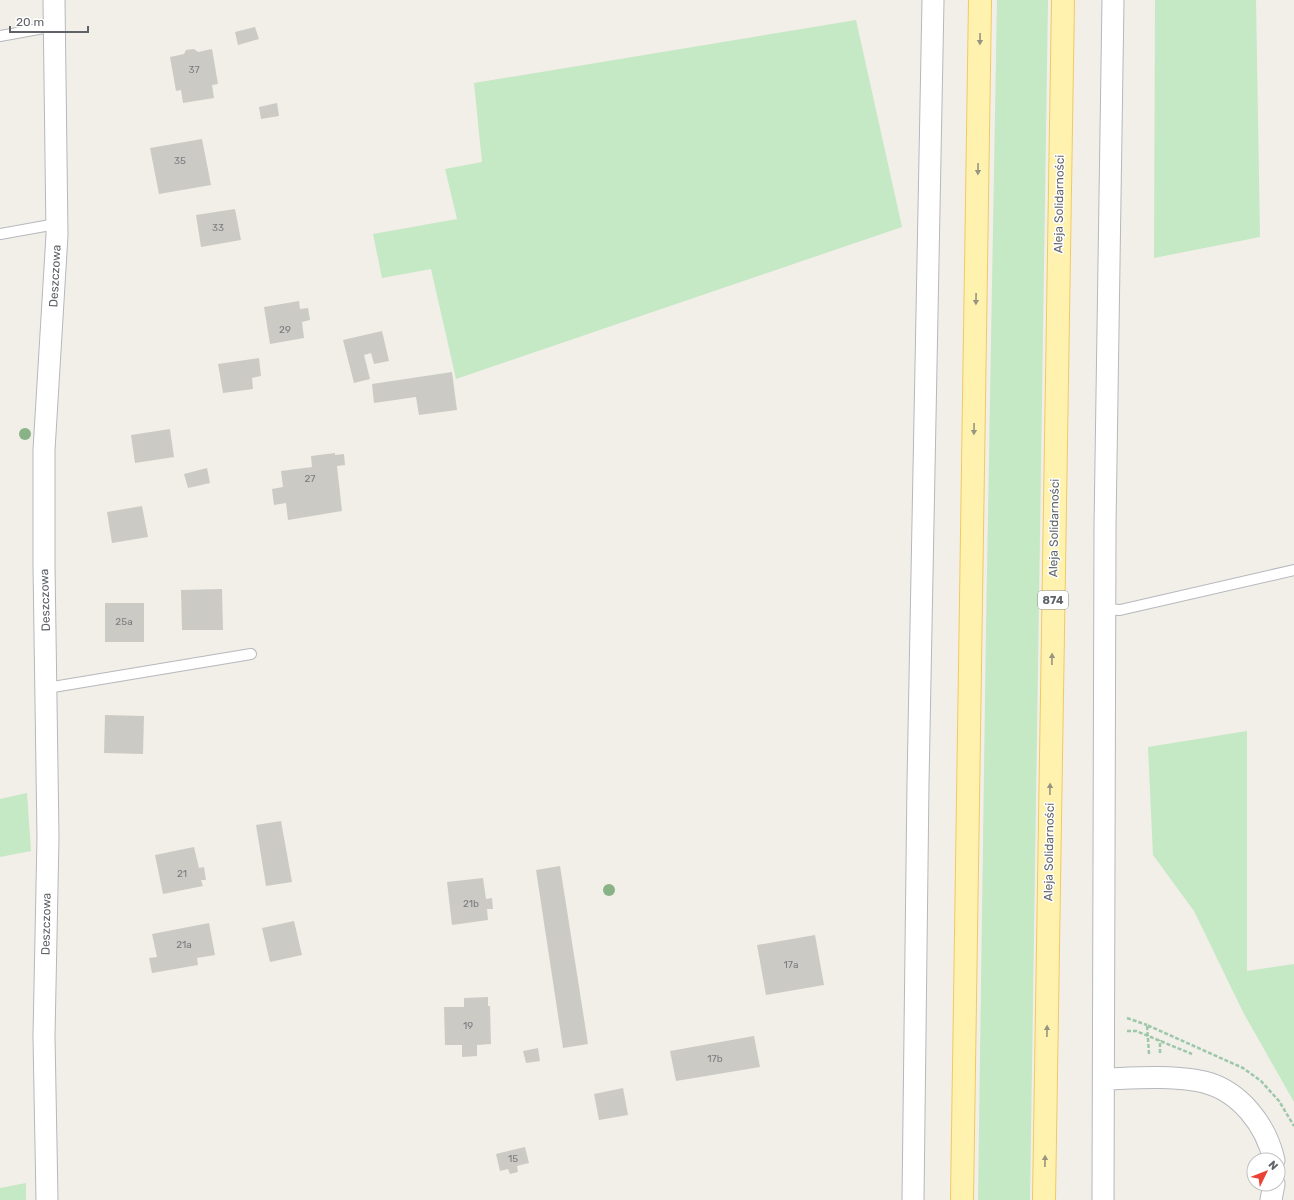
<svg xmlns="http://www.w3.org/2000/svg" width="1294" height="1200" font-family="Rubik,sans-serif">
	<rect width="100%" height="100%" fill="#f1efe8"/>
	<path fill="#c5e8c5" d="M997 0H1048L1030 1200H978L986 629Z
		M1155 0H1256L1260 237 1154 258Z
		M856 20 902 227 456 379 431 269 382 278 373 234 457 219 445 169 482 162 474 83Z
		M1247 731V971L1294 964V1102L1243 1012 1194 911 1153 855 1148 747Z
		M27 793 31 851 0 857V799Z
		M26 1183V1200H0V1188Z"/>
	<path fill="#cccac5" d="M255 27 259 39 238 45 235 32Z
		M194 49 198 52 212 49 218 84 212 85 214 98 183 103 181 90 176 91 170 57 184 54 186 50Z
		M277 103 279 116 261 119 259 107Z
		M202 139 211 185 159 194 150 148Z
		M235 209 241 240 201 247 196 215Z
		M299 301 300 309 308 308 310 320 302 322 304 338 270 344 264 307Z
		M382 331 389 361 374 364 371 353 364 355 370 379 354 383 343 340Z
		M259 358 261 376 252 378 253 389 223 393 218 364Z
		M452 372 457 410 419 415 416 397 374 403 372 384Z
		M170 429 174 457 135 463 131 435Z
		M335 453V455L344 454 345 465 337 466 342 511 288 520 286 503 274 505 272 489 283 487 281 471 312 467 311 456Z
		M207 468 210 483 188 488 184 474Z
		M142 506 148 537 112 543 107 512Z
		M222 589 223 630H182L181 590Z
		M105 603H144V642H105Z
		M105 715 144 716 143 754 104 753Z
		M281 821 292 882 266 886 256 825Z
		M194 847 199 868 204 867 206 880H201L203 886 163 894 155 855Z
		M560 866 588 1044 563 1048 536 870Z
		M483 878 486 899 492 898 493 909H487L488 920 452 925 447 882Z
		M294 921 302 955 270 962 262 928Z
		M209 923 215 955 197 958 198 965 152 973 149 958 157 957 152 934Z
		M815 935 824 985 766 995 757 945Z
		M488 997V1006H490L491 1044 477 1045V1056L462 1057V1045H445L444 1007H464V998Z
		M754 1036 760 1067 676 1081 670 1051Z
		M538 1048 540 1061 526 1063 523 1051Z
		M623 1088 628 1115 599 1120 594 1094Z
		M525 1147 529 1163 517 1166 518 1172 510 1174 508 1169 500 1171 496 1154Z"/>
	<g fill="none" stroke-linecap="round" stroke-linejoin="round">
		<defs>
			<path id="service" d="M0 36 55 26
				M0 234 56 224
				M1105 609 1120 610 1294 570
				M47 688 251 654"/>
			<path id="minor" d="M1104 1079C1136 1078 1172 1075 1204 1082 1240 1091 1266 1125 1274 1160
				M47 1200 44 1036 48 837 44 565V450L57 235 54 0
				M913 1200 918 783 933 0
				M1103 1200 1105 527 1113 0
				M1271 1200 1274 1184"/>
			<path id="primary" d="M962 1200 980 0
				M1044 1200 1063 0"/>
		</defs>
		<use href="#service" stroke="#b5b8bc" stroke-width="12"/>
		<use href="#minor" stroke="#b5b8bc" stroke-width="23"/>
		<use href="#primary" stroke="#f2c960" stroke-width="24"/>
		<path stroke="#9cc7a9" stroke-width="2.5" stroke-dasharray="4 2" stroke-linecap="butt" d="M1127 1018 1147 1025
			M1127 1031H1136L1192 1054
			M1160 1053V1040
			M1149 1054 1147 1025 1243 1068 1261 1081 1279 1101 1294 1126"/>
		<use href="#service" stroke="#fff" stroke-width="10"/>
		<use href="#minor" stroke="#fff" stroke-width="21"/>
		<use href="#primary" stroke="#fff2af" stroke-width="22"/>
	</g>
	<g fill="#89b387">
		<circle cx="25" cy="434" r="6"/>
		<circle cx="609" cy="890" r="6"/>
	</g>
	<defs><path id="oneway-solid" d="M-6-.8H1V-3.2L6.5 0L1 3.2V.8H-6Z"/></defs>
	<g fill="#979581">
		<use href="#oneway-solid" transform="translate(980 39) rotate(91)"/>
		<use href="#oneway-solid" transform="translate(978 169) rotate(91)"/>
		<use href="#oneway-solid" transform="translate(976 299) rotate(91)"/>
		<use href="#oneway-solid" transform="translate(974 429) rotate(91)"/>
		<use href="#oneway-solid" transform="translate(1052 659) rotate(-89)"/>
		<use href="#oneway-solid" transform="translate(1050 789) rotate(-89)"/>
		<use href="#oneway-solid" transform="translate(1047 1031) rotate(-89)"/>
		<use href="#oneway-solid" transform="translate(1045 1161) rotate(-89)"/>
	</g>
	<g text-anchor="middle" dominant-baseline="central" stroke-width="3" stroke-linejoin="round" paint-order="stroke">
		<g font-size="10" fill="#7a7d7f">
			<text x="194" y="70">37</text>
			<text x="180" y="161">35</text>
			<text x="218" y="228">33</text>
			<text x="285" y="330">29</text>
			<text x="310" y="479">27</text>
			<text x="124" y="622">25a</text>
			<text x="182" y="874">21</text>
			<text x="471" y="904">21b</text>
			<text x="184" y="945">21a</text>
			<text x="791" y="965">17a</text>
			<text x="468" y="1026">19</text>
			<text x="715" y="1059">17b</text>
			<text x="513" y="1159">15</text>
		</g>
		<rect fill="#fff" stroke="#8f9295" stroke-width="1" x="1038" y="591" width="30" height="18" rx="3"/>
		<g font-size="11" font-weight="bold" fill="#5f6368">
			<text x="1053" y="600">874</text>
		</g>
		<g font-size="12" fill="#5f6368" stroke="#fff">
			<text transform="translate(1059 204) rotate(-89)">Aleja Solidarności</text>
			<text transform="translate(55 276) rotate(-87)">Deszczowa</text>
			<text transform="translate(1054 528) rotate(-89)">Aleja Solidarności</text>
			<text transform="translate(45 600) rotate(-92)">Deszczowa</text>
			<text transform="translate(1049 852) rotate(-89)">Aleja Solidarności</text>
			<text transform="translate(46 924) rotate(-89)">Deszczowa</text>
		</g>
	</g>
	<g transform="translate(1266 1172) rotate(47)"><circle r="19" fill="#ffffff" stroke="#bfc1c3"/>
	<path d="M0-3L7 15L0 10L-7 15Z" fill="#ea4335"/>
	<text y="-6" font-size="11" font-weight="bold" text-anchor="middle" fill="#5f6368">N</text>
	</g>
	<path d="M10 26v6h78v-6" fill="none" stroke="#5f6368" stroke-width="2"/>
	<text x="16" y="26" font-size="12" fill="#5f6368" stroke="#ffffff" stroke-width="3" paint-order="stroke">20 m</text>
</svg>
